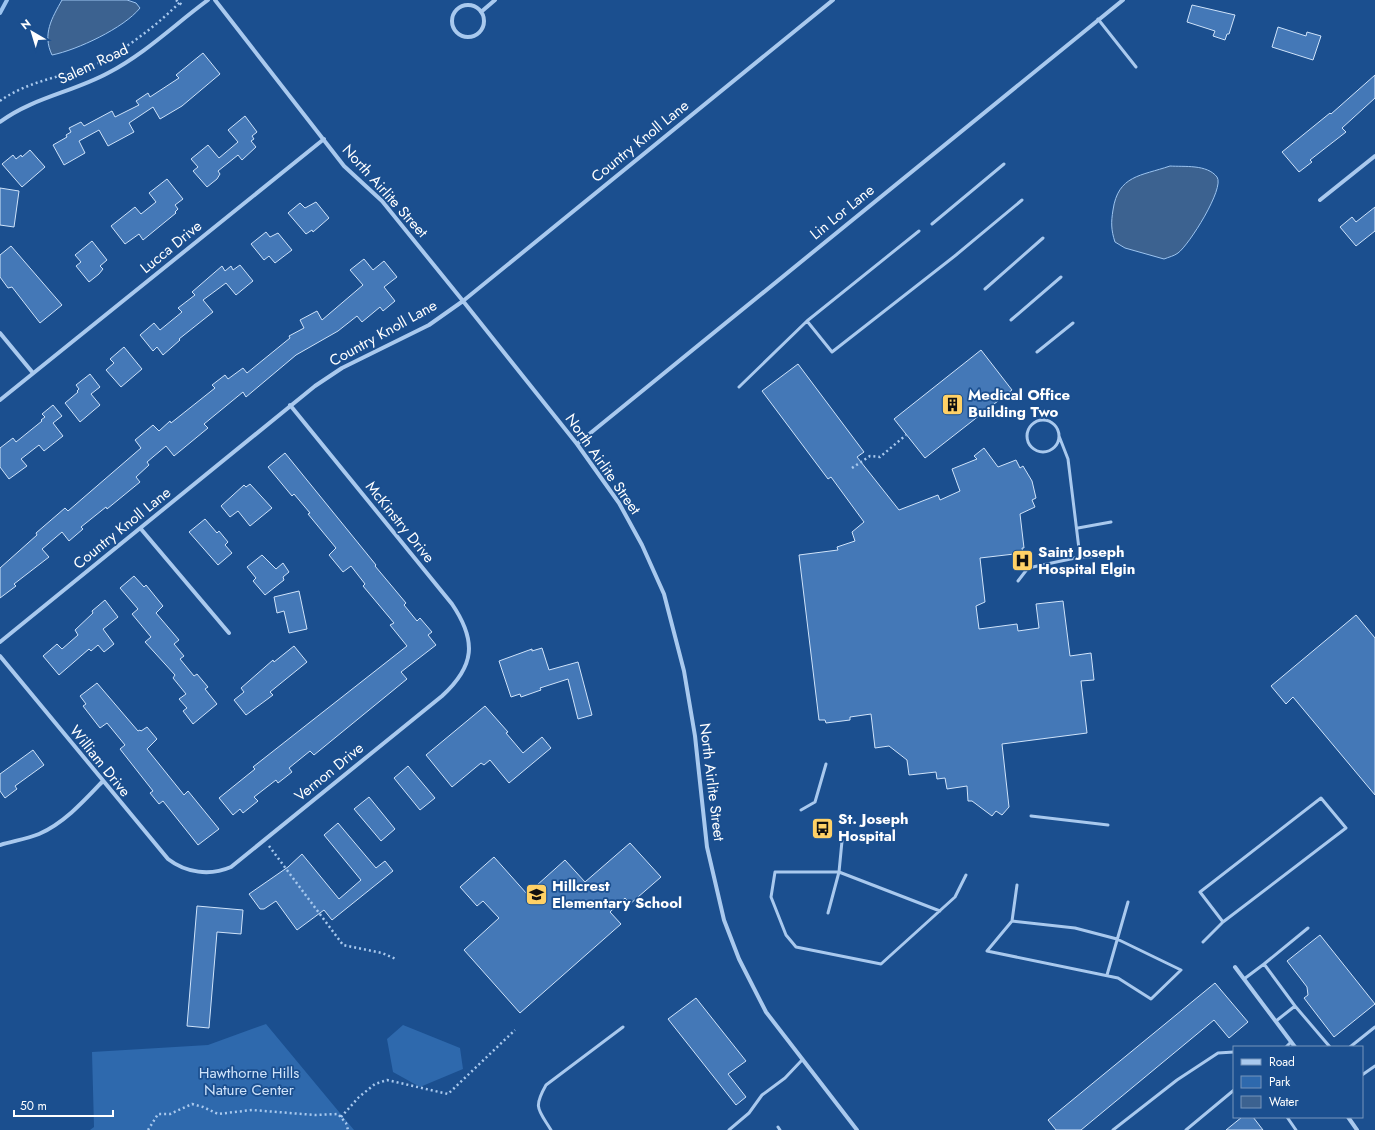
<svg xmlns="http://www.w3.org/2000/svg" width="1375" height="1130" font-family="Jost,sans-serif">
	<rect width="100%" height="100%" fill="#1b4f8f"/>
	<path fill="#2e69ad" d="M266 1024 354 1130H90L94 1127 92 1052 208 1045Z
		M403 1025 460 1048 463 1069 420 1087 393 1072 387 1039Z"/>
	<path fill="#3c6290" stroke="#9cc4f0" d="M62 0H127L136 3 140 8C124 28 77 50 52 55 42 34 52 18 62 0Z
		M1170 166C1184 167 1207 164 1217 177 1225 188 1189 245 1178 253 1174 256 1169 257 1164 259L1125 248 1115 242C1111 230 1111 222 1113 210 1118 175 1141 176 1170 166Z"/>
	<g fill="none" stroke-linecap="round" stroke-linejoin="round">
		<path stroke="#9cc4f0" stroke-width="4" d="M0 13 7 0"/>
	</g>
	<path fill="#4478b7" stroke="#cfe3fa" d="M1192 5 1235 15 1229 34H1227L1225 40 1213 36 1215 31 1187 22Z
		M1278 27 1306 36 1307 32 1321 36 1313 60 1272 47Z
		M203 53 220 74 182 106 160 119 153 107 129 123 134 132 108 146 99 130 79 141 85 153 64 165 53 145 67 137 66 135 71 132 69 128 81 122 84 126 112 111 115 117 139 105 136 101 148 93 150 97 179 78 176 75Z
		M1375 75V98L1342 128 1346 132 1310 160 1312 162 1299 172 1282 152 1330 113 1331 114Z
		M245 116 257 132 252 136 254 139 251 141 256 147 242 160 238 155 218 171 220 174 217 179 207 187 193 171 198 167 191 159 208 145 219 158 238 142 228 130Z
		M30 150 45 167 22 187 2 164 13 155 16 159 21 155 22 157Z
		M167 179 183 199 175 205 178 209 175 212 176 213 143 240 139 234 125 244 111 226 135 207 141 214 156 202 149 193Z
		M0 188 19 191 14 227 0 225Z
		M316 202 329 218 313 232 312 230 306 234 288 213 300 203 305 208Z
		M1375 207V231L1356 246 1340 227 1352 217 1356 222Z
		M266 232 270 237 278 233 292 250 275 263 269 256 264 260 251 244Z
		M92 241 107 260 100 266 103 269 99 274 89 282 76 266 81 262 75 255Z
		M11 246 62 305 40 323 12 287 8 288 0 277V255Z
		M364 259 373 270 384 261 397 277 384 287 395 301 383 311 380 307 362 322 357 316 338 331 296 355 246 397 243 392 204 424 208 428 174 456 166 446 147 462 149 465 136 477 140 482 107 509 106 507 81 527 83 529 69 541 62 532 42 549 49 557 14 584 16 586 0 598V568L37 535 36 533 65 508 68 511 141 448 135 440 153 425 159 431 170 421 171 423 215 388 212 385 225 375 228 379 243 368 247 373 290 338 289 336 304 328 300 320 317 311 322 320 363 285 350 270Z
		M240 265 253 281 236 295 226 283 203 300 213 312 179 339 180 340 163 355 157 347 153 351 140 335 154 323 160 330 182 312 178 308 195 295 192 292 222 266 225 271 231 266 233 270Z
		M124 347 142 369 121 387 106 370 114 363 110 359Z
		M981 350 1012 390 925 458 894 419Z
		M798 364 864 452 857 457 899 510 938 495 940 500 960 491 952 469 977 459 974 456 984 448 998 467 1016 460 1020 468 1023 466 1032 481 1036 498 1032 500 1035 507 1020 514 1024 548H1022L1023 553 980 558 985 602 976 606 979 629 1017 624 1018 631 1039 628 1036 604 1063 601 1070 656 1091 653 1094 680 1081 681 1087 733 1002 744 1009 807 1002 815 996 811 992 816 972 801H968L967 786 947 789 945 778 937 779 936 772 909 775 907 760 889 746 875 748 871 714 850 717V720L826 723 825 720H819L799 555 838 550 837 547 855 541 852 532 864 522 831 477 828 479 762 391Z
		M90 374 100 387 91 394 100 405 80 422 65 403 78 392 77 391 79 389 76 385Z
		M53 405 62 416 53 423 63 436 44 451 39 445 21 459 27 466 9 479 0 467V448L13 438 16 442 42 421 41 420 45 417 42 414Z
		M285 453 376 565 375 566 406 603 404 605 417 621 420 618 432 632 428 635 436 645 401 672 407 679 314 755 310 751 289 768 292 772 278 783 276 780 254 797 258 801 243 813 240 809 233 815 219 798 255 769 253 767 407 646 390 625 394 623 363 586 365 584 351 566 343 572 329 555 336 548 308 514 310 513 294 494 292 496 268 467Z
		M250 484 272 508 250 526 238 511 230 517 221 506 244 485 246 487Z
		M205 519 217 533 219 531 228 542 225 545 232 553 218 565 189 532Z
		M262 555 276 569 283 563 289 572 283 577 284 580 265 595 253 581 256 578 247 567Z
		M134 576 144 587 146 585 163 606 156 613 179 640 174 644 184 656 180 659 194 676 197 674 208 687 205 689 217 704 193 724 183 711 187 708 179 699 186 694 173 678 175 675 145 642 151 637 132 614 138 609 120 588Z
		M299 591 307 629 289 633 284 611 277 613 274 597Z
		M105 600 118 617 103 629 114 644 104 652 98 645 91 651 89 649 59 675 43 656 57 644 62 649 78 635 75 630 93 613 92 611Z
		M1356 615 1375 638V795L1293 697 1286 704 1271 686Z
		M294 646 307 662 270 692 273 695 246 715 234 700 244 692 241 688 273 660 274 662Z
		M542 648 549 670 578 662 592 715 578 719 568 679 540 688 541 690 521 697 520 694 511 697 499 661 532 649V651Z
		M97 683 138 731 140 730 141 731 147 727 157 739 147 749 184 795 188 791 219 829 198 845 163 801 159 804 150 793 153 791 120 749 125 745 107 723 100 728 83 706 86 704 80 696Z
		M485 706 508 732 506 733 523 753 542 737 551 748 509 783 490 760 484 765 481 763 452 787 426 755Z
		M33 750 44 765 15 786 17 789 5 798 0 791V774Z
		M408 766 435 798 420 810 394 778Z
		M369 797 395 829 381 841 354 809Z
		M338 823 376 868 385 861 393 871 332 920 324 910 297 930 276 901 264 909H260L249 894 288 867 302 854 339 899 361 880 324 835Z
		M630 843 661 877 630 904 625 898 610 912 621 924 520 1013 464 950 499 918 483 901 477 906 460 887 494 857 527 894 565 860 585 882Z
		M197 906 243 910 241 934 217 932 209 1028 187 1026Z
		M1320 935 1375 1004 1334 1037 1304 998 1308 995 1307 987 1287 961Z
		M1215 983 1248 1022 1229 1038 1214 1020 1081 1130H1056L1048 1120Z
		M696 998 746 1061 728 1074 746 1097 736 1105 668 1019Z
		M1242 1117H1253L1263 1130H1226Z"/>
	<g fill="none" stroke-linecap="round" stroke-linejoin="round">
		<path stroke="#a9c9ee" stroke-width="2.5" stroke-dasharray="2 3" stroke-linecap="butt" d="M176 0 182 5
			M0 101C26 82 60 77 89 67 119 55 159 24 181 1
			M852 468 870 456 880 457 906 435
			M269 846 343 945 382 953 396 959
			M341 1117 359 1097 375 1084 387 1080 448 1094 515 1030
			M148 1130 158 1114H170L192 1104 203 1107 218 1114 252 1110 315 1115 338 1114 346 1123 348 1130"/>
		<path stroke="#a9c9ee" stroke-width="3" d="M1098 19 1136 67
			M932 224 1004 164
			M985 289 1043 238
			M1011 320 1061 277
			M807 321 832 352 956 255 1022 200
			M1037 352 1073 323
			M739 387 807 321 919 231
			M1027 436a16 16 0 1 1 32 0a16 16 0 1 1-32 0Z
			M1059 436 1068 459 1080 557 1114 556
			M1078 528 1111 522
			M1018 581 1028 568 1080 557
			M801 810 815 802 826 764
			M1031 816 1108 825
			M842 841 839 872H775L771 897 786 935 796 947 881 964 955 897 966 875
			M828 913 839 872 940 911
			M1012 921 1075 928 1117 939 1181 970 1151 999 1118 978 987 951 1012 921 1017 885
			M1203 942 1223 922 1346 828 1321 798 1200 892 1223 922
			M1264 964 1308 928
			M1107 975 1128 902
			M1244 979 1264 964 1295 1006 1276 1021
			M1295 1006 1330 1047
			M1286 1047 1291 1042
			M1350 1047 1375 1027
			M1362 1075 1375 1066
			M1287 1117 1296 1130
			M778 1127 780 1130
			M551 1130C538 1109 533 1108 546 1085L623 1027
			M729 1130 749 1113 762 1095 785 1078 802 1060
			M1113 1130 1177 1080 1218 1053 1234 1052
			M1186 1130 1234 1090"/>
		<path stroke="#a9c9ee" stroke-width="4" d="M215 0 344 166 382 201 463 301 577 444 619 503 642 545 664 594 684 671 695 736 707 847 724 920 739 959 766 1012 857 1130
			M452 21a16 16 0 1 1 32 0a16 16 0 1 1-32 0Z
			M481 12 495 0
			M0 122C32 98 73 92 108 73 146 53 174 25 208 0
			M1320 200 1375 156
			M0 333 33 373
			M0 400 324 139
			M577 444 1123 0
			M141 529 229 633
			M0 642 315 386 342 368 429 325 463 301 833 0
			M0 656 168 859C186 873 210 876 231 867L442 696C475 666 477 641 452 604L290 405
			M0 845C13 841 27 839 39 834 64 823 84 801 102 782
			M1235 967 1295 1047
			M1348 1117 1357 1130"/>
	</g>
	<defs>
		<symbol id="building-square" viewBox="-11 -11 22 22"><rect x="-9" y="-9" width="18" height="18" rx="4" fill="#ffd166" stroke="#1b4f8f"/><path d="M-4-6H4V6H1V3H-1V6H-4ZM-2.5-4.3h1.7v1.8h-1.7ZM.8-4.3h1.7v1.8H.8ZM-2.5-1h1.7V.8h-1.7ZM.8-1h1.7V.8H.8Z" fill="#111"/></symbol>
		<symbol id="hospital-square" viewBox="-11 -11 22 22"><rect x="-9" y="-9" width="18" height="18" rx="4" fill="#ffd166" stroke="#1b4f8f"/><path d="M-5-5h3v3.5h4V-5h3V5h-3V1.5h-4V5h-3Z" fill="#111"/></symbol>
		<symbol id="bus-square" viewBox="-11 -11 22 22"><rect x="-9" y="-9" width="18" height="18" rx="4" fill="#ffd166" stroke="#1b4f8f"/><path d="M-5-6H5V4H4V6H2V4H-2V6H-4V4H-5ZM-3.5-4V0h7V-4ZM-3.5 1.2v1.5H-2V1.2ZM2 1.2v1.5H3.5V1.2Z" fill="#111"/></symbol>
		<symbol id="school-square" viewBox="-11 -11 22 22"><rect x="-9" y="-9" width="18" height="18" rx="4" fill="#ffd166" stroke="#1b4f8f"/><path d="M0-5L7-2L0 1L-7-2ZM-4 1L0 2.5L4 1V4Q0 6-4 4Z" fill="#111"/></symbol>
	</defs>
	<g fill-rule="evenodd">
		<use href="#building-square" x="940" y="392" width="25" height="25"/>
		<use href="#hospital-square" x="1010" y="548" width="25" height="25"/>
		<use href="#bus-square" x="810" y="816" width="25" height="25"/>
		<use href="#school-square" x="524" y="882" width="25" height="25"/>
	</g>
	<g text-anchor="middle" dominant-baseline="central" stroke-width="3.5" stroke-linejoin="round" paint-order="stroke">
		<g font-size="15" fill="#fff" stroke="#1b4f8f">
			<text transform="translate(93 64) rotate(-25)">Salem Road</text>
			<text transform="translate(640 141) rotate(-39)">Country Knoll Lane</text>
			<text transform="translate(385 191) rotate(48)">North Airlite Street</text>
			<text transform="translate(842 212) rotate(-39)">Lin Lor Lane</text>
			<text transform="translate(171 247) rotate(-39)">Lucca Drive</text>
			<text transform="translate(383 333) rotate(-29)">Country Knoll Lane</text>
			<text transform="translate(603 464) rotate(55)">North Airlite Street</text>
			<text transform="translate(400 522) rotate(51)">McKinstry Drive</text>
			<text transform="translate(122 528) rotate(-39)">Country Knoll Lane</text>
			<text transform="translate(100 761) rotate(51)">William Drive</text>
			<text transform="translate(329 772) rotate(-39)">Vernon Drive</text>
			<text transform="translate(712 782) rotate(83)">North Airlite Street</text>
		</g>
		<g font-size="15" font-weight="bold" fill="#fff" stroke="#1b4f8f" text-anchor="start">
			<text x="968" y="395">Medical Office<tspan x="968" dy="17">Building Two</tspan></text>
			<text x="1038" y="552">Saint Joseph<tspan x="1038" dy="17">Hospital Elgin</tspan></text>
			<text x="838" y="819">St. Joseph<tspan x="838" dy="17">Hospital</tspan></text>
			<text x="552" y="886">Hillcrest<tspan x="552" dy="17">Elementary School</tspan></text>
		</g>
		<g font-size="15" fill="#cfe3fa" stroke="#1b4f8f">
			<text x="249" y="1073">Hawthorne Hills<tspan x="249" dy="17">Nature Center</tspan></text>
		</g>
	</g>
	<rect x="1233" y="1046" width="130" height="72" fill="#1b4f8f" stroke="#7695bc"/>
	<rect x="1241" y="1059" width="20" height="6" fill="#a9c9ee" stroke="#7695bc"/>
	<text x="1269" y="1066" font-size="12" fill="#ffffff">Road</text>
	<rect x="1241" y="1076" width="20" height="12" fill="#2e69ad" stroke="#7695bc"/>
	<text x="1269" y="1086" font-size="12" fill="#ffffff">Park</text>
	<rect x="1241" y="1096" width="20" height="12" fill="#3c6290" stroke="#7695bc"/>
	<text x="1269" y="1106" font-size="12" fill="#ffffff">Water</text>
	<g transform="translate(32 32) rotate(322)" stroke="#1b4f8f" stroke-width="3" paint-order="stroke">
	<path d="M0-3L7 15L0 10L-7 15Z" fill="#ffffff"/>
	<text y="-6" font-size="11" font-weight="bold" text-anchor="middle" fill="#ffffff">N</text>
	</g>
	<path d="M14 1110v6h99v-6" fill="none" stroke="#ffffff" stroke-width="2"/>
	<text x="20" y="1110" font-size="12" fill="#ffffff" stroke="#1b4f8f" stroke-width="3" paint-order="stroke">50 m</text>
</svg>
